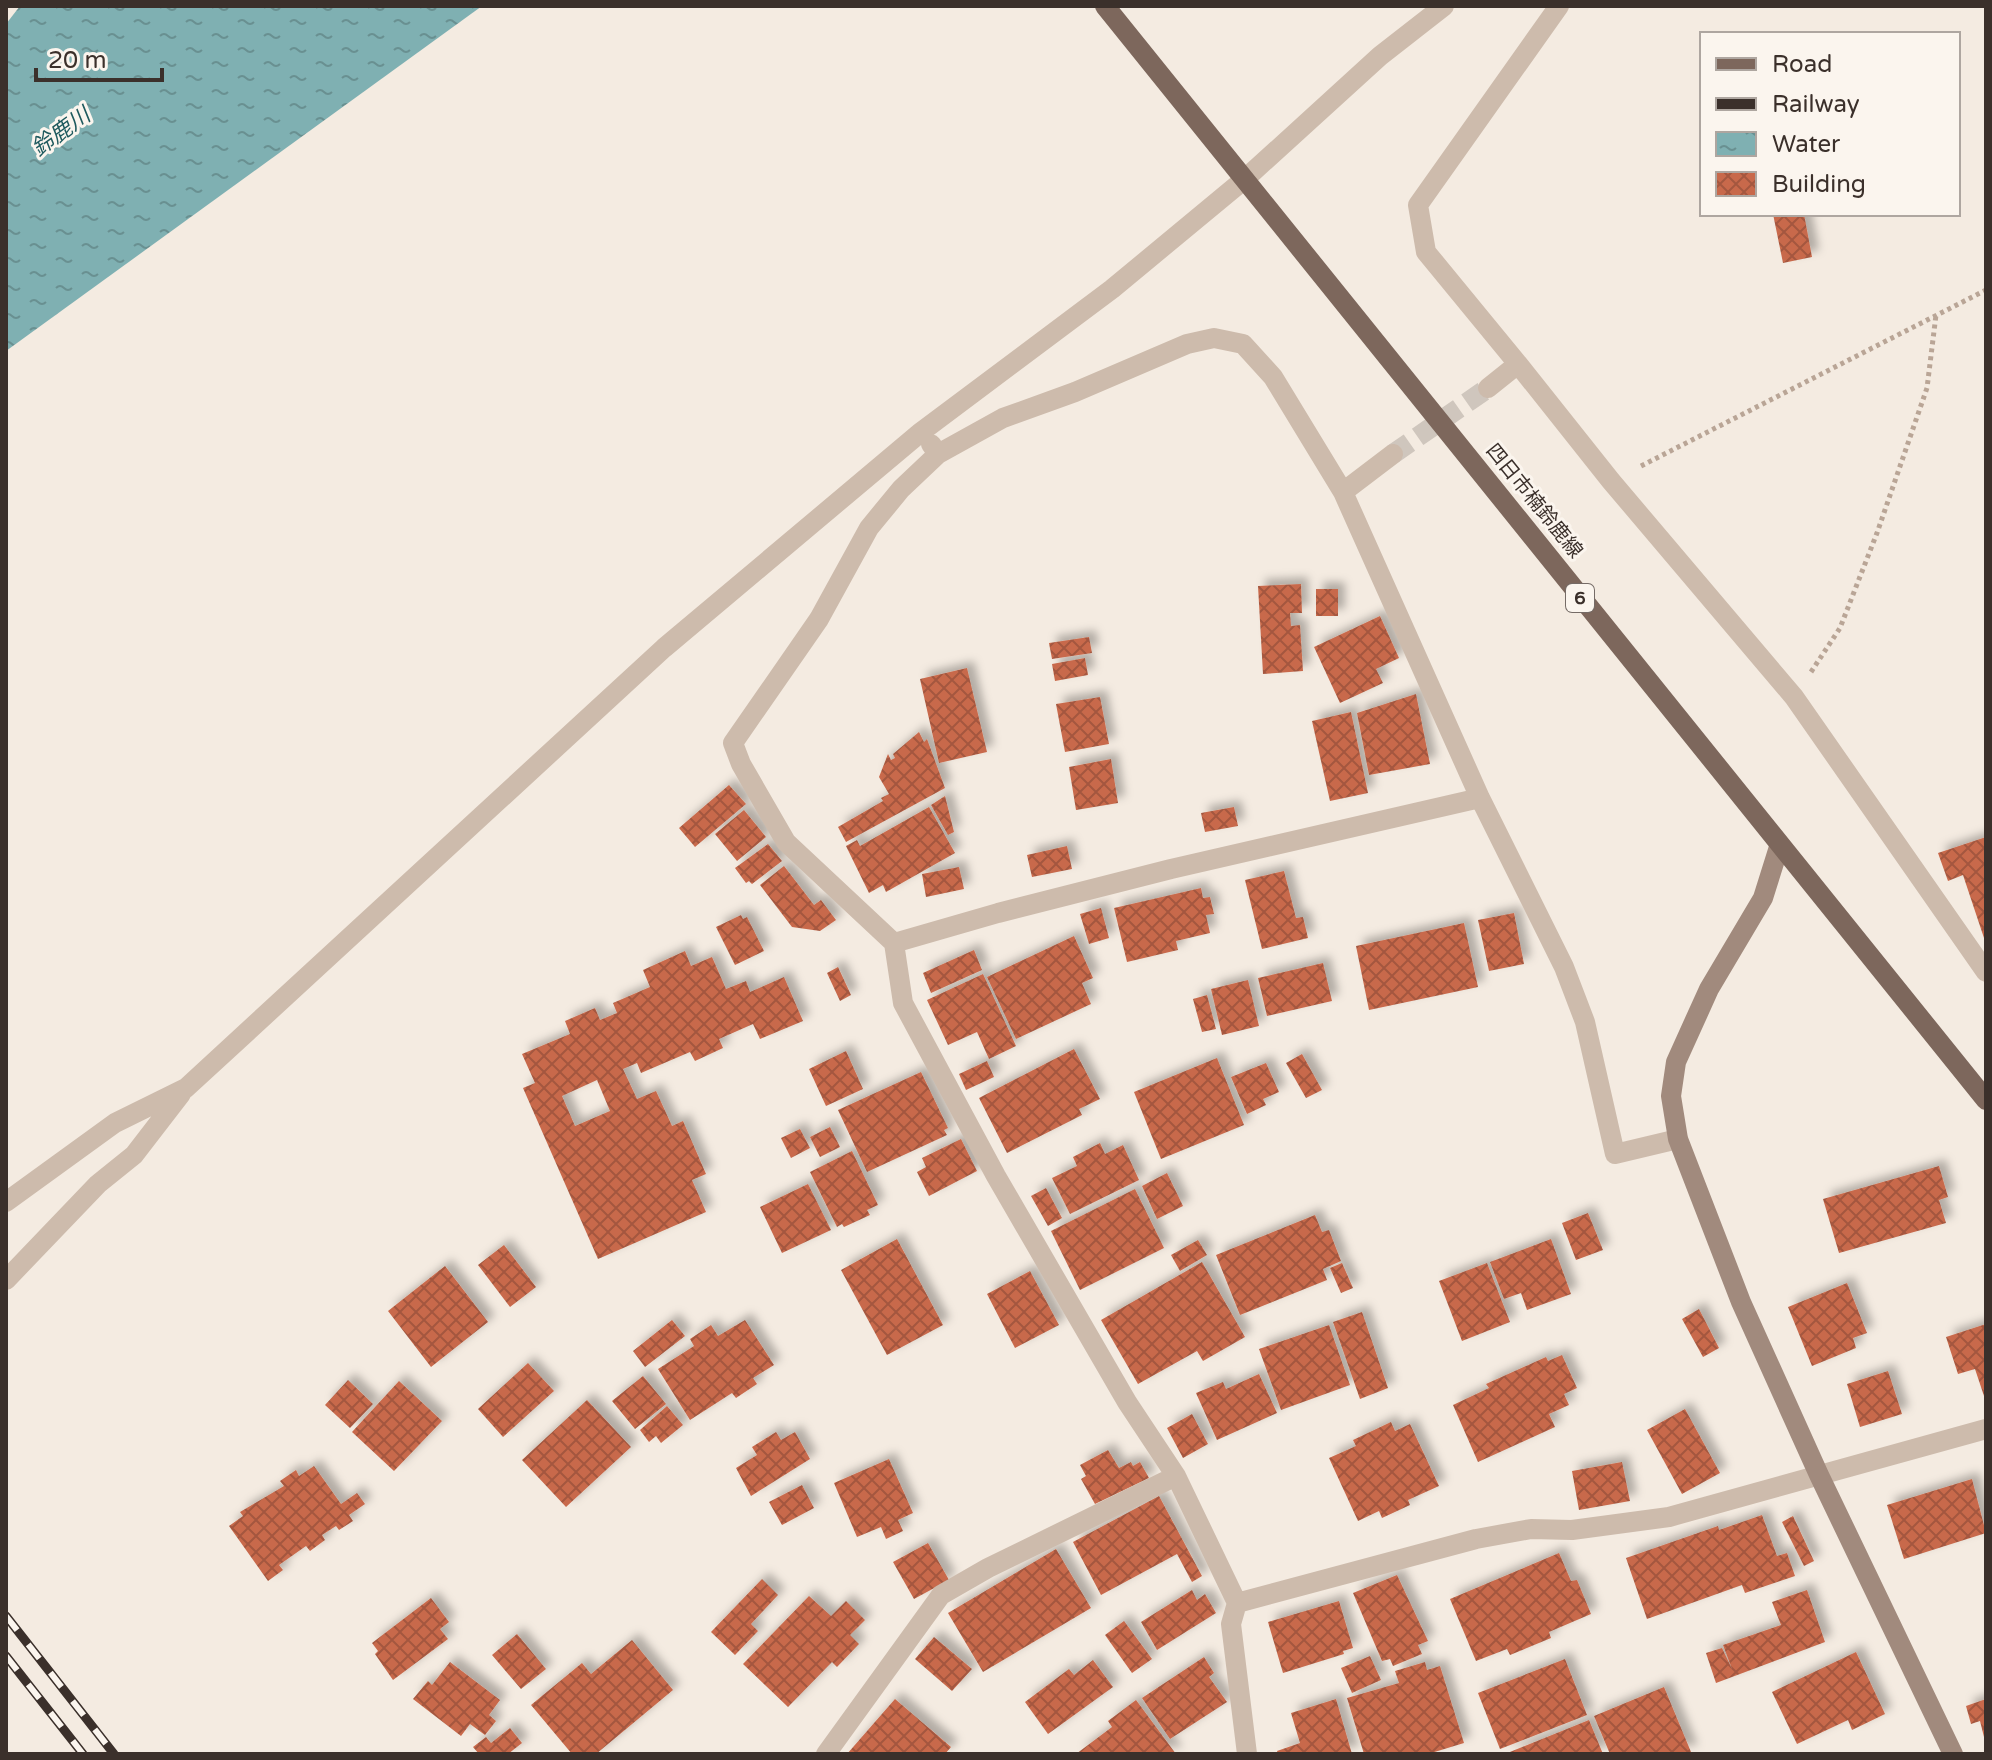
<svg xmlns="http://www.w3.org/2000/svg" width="1992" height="1760" font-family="'Varela Round','Noto Sans JP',sans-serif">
	<defs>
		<pattern id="water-ripples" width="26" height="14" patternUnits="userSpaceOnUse" patternTransform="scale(2)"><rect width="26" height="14" fill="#7fb0b2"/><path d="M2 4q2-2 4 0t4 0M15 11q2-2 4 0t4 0" fill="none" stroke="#699091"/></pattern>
		<pattern id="building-cross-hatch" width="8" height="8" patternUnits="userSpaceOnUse" patternTransform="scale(2)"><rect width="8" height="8" fill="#c8694b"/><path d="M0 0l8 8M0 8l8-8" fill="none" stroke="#a4573f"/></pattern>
		<filter id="shadow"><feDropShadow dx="7" dy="-7" stdDeviation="4" flood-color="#0004"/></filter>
	</defs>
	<rect width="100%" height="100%" fill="#f4ebe1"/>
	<path fill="url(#water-ripples)" d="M20 6H482L6 351V24Z"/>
	<path fill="url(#building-cross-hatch)" fill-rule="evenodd" filter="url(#shadow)" d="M1773 214H1804L1812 257 1783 263Z
		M1301 584 1302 613H1290L1291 626 1300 625 1303 671 1263 674 1258 586Z
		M1316 589H1338V616H1316Z
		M1380 616 1399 658 1376 669 1383 683 1340 703 1314 647Z
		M1089 637 1092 653 1052 659 1049 643Z
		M1085 658 1088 675 1055 681 1052 664Z
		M967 668 987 752 939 763 920 679Z
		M1416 694 1430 764 1369 775 1357 713Z
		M1100 697 1109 744 1065 752 1056 704Z
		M1351 712 1368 793 1330 801 1312 721Z
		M919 732 924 742 927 739 945 788 846 842 838 827 883 801 881 798 889 794 879 777 888 754 891 760 895 758 893 754Z
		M1111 759 1118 803 1076 810 1069 767Z
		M729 785 746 804 695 847 679 828Z
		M945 796 954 832 948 835 931 805Z
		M929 807 955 853 886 892 883 885 869 893 846 846 857 840 860 846Z
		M1234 807 1238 826 1205 832 1201 813Z
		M744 810 766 837 737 861 715 834Z
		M1986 837V941H1985L1963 875 1948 881 1938 853Z
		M768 844 782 861 752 884 749 881 746 883 735 868Z
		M1067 846 1072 869 1032 877 1027 855Z
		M784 866 814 905 821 900 836 920 820 931 792 927 760 885Z
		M959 867 964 889 926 897 922 874Z
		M1284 871 1296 918 1303 917 1308 938 1262 949 1245 880Z
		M1201 888 1203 898 1210 897 1214 914 1206 915 1210 933 1176 941 1178 950 1127 962 1114 908Z
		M1101 908 1109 938 1089 944 1080 914Z
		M1514 913 1524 964 1489 971 1478 920Z
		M741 915 743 919 747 917 764 951 735 965 716 927Z
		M1464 923 1478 987 1369 1010 1356 946Z
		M1074 936 1093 978 1082 983 1091 1004 1016 1039 987 977Z
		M974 950 982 970 931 993 923 973Z
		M685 951 691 966 712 957 726 989 746 981 750 992 784 977 803 1021 760 1039 753 1024 719 1039 723 1048 695 1061 690 1052 641 1073 637 1063 623 1069 637 1099 656 1091 672 1126 683 1121 706 1174 692 1180 706 1212 598 1259 523 1088 535 1083 522 1054 570 1034 565 1021 595 1008 600 1020 617 1013 613 1003 650 987 643 970ZM597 1080 610 1111 575 1126 562 1096Z
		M1323 963 1332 1001 1267 1016 1258 978Z
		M838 967 851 995 840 1001 827 973Z
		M983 974 1016 1046 989 1059 977 1032 948 1045 927 1000Z
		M1248 980 1259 1026 1222 1035 1211 989Z
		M1207 995 1216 1029 1202 1032 1193 999Z
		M1074 1049 1100 1099 1079 1109 1082 1115 1007 1153 979 1098Z
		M846 1051 863 1089 826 1106 809 1069Z
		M1302 1054 1322 1090 1306 1098 1286 1063Z
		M1217 1058 1244 1125 1161 1159 1134 1092Z
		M987 1061 994 1077 966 1090 959 1074Z
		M1266 1063 1279 1092 1263 1099 1266 1105 1247 1114 1231 1077Z
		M921 1072 948 1128 944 1130 947 1135 867 1172 838 1110Z
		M830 1127 840 1147 820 1157 810 1137Z
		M800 1129 810 1148 791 1158 781 1138Z
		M961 1139 977 1171 929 1196 917 1172 926 1167 922 1158Z
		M1100 1143 1105 1154 1123 1145 1139 1180 1070 1214 1052 1178 1077 1166 1073 1157Z
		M852 1151 878 1205 867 1210 870 1215 844 1227 842 1224 837 1227 810 1172Z
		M1939 1166 1948 1197 1939 1200 1946 1223 1839 1253 1823 1199Z
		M1167 1173 1183 1206 1157 1219 1142 1186Z
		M808 1184 831 1230 782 1253 760 1207Z
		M1046 1188 1062 1218 1048 1226 1031 1196Z
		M1135 1189 1164 1248 1080 1290 1051 1231Z
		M1588 1213 1603 1250 1576 1260 1562 1223Z
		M1315 1215 1322 1232 1329 1230 1341 1261 1323 1269 1327 1280 1240 1315 1216 1255Z
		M897 1239 943 1325 887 1355 841 1270Z
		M1551 1239 1571 1294 1527 1310 1521 1293 1504 1299 1490 1262Z
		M1198 1240 1207 1255 1180 1271 1171 1255Z
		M504 1245 536 1287 510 1307 478 1265Z
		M1202 1262 1245 1337 1203 1361 1197 1351 1138 1384 1101 1320Z
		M1342 1263 1353 1288 1341 1293 1330 1268Z
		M1487 1263 1510 1322 1462 1341 1439 1281Z
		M445 1266 488 1322 431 1367 388 1311Z
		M1030 1271 1059 1325 1015 1348 987 1294Z
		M1847 1283 1867 1333 1853 1338 1856 1348 1812 1366 1788 1307Z
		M1699 1309 1719 1348 1703 1357 1682 1319Z
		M1362 1312 1388 1388 1360 1399 1333 1322Z
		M672 1320 685 1336 645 1367 633 1351Z
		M745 1320 774 1365 753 1378 757 1384 736 1398 732 1393 690 1420 658 1369 694 1346 690 1339 711 1325 718 1336Z
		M1986 1324V1399H1985L1975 1369 1958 1374 1946 1337Z
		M1329 1325 1350 1385 1281 1410 1259 1349Z
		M1562 1355 1577 1388 1564 1394 1569 1405 1549 1414 1555 1427 1478 1462 1453 1405 1489 1388 1486 1384 1546 1357 1548 1361Z
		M528 1363 554 1391 503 1437 478 1409Z
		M1888 1371 1902 1414 1860 1427 1847 1384Z
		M1259 1374 1277 1413 1217 1440 1196 1393 1223 1382 1226 1389Z
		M643 1376 666 1404 635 1429 612 1401Z
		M348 1380 373 1404 350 1428 325 1405Z
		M399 1381 442 1421 394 1471 352 1432Z
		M587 1400 631 1447 566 1507 522 1460Z
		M667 1406 683 1425 661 1443 656 1436 649 1442 640 1430Z
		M1685 1409 1720 1473 1682 1494 1647 1430Z
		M1192 1414 1208 1444 1183 1458 1167 1428Z
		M1391 1422 1395 1431 1410 1424 1439 1486 1408 1500 1410 1505 1382 1518 1379 1511 1358 1521 1329 1458 1356 1446 1353 1440Z
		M776 1432 781 1440 795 1432 810 1459 751 1496 736 1468 757 1455 752 1447Z
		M1108 1450 1119 1468 1131 1462 1133 1466 1140 1462 1149 1478 1095 1504 1081 1479 1086 1476 1080 1465Z
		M889 1459 913 1513 898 1520 903 1531 886 1539 881 1527 857 1537 834 1483Z
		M1622 1462 1630 1501 1579 1510 1572 1471Z
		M314 1466 341 1504 357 1493 365 1504 349 1515 353 1521 339 1530 336 1526 322 1535 325 1540 310 1551 306 1546 279 1565 283 1570 268 1581 229 1526 243 1516 240 1512 284 1486 280 1481 296 1470 299 1476Z
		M1972 1479 1986 1533 1904 1559 1887 1505Z
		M802 1485 814 1508 782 1525 769 1502Z
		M1159 1496 1202 1576 1192 1582 1177 1554 1101 1595 1073 1542Z
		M1762 1515 1777 1556 1787 1553 1795 1576 1745 1593 1742 1585 1647 1619 1626 1558 1718 1526 1719 1530Z
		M1793 1516 1814 1561 1804 1566 1782 1522Z
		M928 1543 949 1580 914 1599 893 1562Z
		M1056 1549 1091 1608 983 1672 948 1613Z
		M1559 1553 1571 1581 1577 1580 1591 1614 1549 1632 1551 1638 1510 1655 1507 1649 1476 1661 1450 1599Z
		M1397 1575 1428 1641 1418 1645 1422 1654 1393 1666 1390 1659 1382 1661 1353 1593Z
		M762 1579 778 1595 751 1624 758 1631 735 1655 711 1632Z
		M1192 1590 1197 1600 1205 1594 1216 1613 1157 1650 1141 1622Z
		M1807 1590 1825 1642 1716 1683 1706 1653 1722 1648 1732 1669 1723 1645 1781 1625 1772 1602Z
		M809 1596 831 1616 846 1601 865 1620 850 1635 859 1644 837 1667 832 1662 788 1707 743 1664Z
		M431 1598 449 1622 440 1629 448 1639 393 1680 375 1654 378 1651 372 1643Z
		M1339 1601 1353 1648 1343 1651 1344 1654 1283 1673 1268 1622Z
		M1124 1621 1152 1659 1132 1673 1105 1635Z
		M517 1634 546 1669 521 1689 492 1655Z
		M934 1637 972 1669 952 1691 915 1659Z
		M632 1640 673 1690 596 1754H572L531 1705 582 1663 591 1674Z
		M1856 1652 1885 1714 1852 1730 1848 1720 1797 1744 1772 1692Z
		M1370 1656 1381 1680 1352 1693 1341 1668Z
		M1204 1657 1214 1673 1209 1677 1227 1702 1170 1739 1142 1698Z
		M1565 1659 1587 1715 1500 1749 1478 1693Z
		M1093 1660 1113 1687 1048 1734 1025 1702 1069 1669 1074 1675Z
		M450 1662 500 1700 489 1715 496 1721 485 1735 470 1724 461 1736 413 1699 428 1681 432 1685Z
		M1425 1662 1427 1670 1440 1666 1464 1743 1428 1754H1364L1347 1698 1399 1683 1395 1671Z
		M1664 1687 1691 1752 1610 1754 1594 1716Z
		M895 1699 951 1747 945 1754H847Z
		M1336 1699 1352 1754H1278L1277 1751 1300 1743 1291 1713Z
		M1986 1699V1741H1985L1980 1721 1971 1724 1966 1706Z
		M1136 1700 1176 1754H1076L1112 1727 1108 1721Z
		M1589 1720 1603 1754H1505Z
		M510 1728 522 1743 508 1754H479L473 1747 486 1737 491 1743Z"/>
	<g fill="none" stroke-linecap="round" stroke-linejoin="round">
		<path stroke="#cfc6bd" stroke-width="20" stroke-dasharray="20 10" stroke-linecap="butt" d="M1393 454 1488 388"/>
		<path stroke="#b9a596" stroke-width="5" stroke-dasharray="4 4" stroke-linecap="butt" d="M1641 466 1986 290
			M1811 672 1840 628 1877 533 1927 388 1936 315"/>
		<path stroke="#cdbbac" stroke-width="20" d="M1518 364 1611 481 1794 697 1986 972
			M1488 388 1518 364 1426 252 1418 205 1559 6
			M931 444 938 454 1003 418 1075 392 1187 344 1214 338 1243 344 1273 377 1343 492 1480 798 1564 967 1585 1022 1615 1154 1678 1139
			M938 454 901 489 869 528 819 619 733 743 741 764 786 842 894 943 903 1003 996 1176 1127 1402 1176 1476 1237 1603 1231 1624 1247 1754
			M1343 492 1393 454
			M894 943 998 913 1171 869 1480 798
			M6 1202 115 1123 186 1088 664 648 921 432 1112 289 1246 178 1380 56 1444 6
			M6 1280 98 1184 134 1155 181 1094
			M1237 1603 1476 1539 1531 1529 1572 1530 1669 1517 1986 1429
			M826 1754 941 1595 988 1568 1176 1476"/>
		<path stroke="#a18a7d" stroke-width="20" d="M1779 847 1763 898 1709 989 1676 1062 1671 1096 1678 1139 1741 1302 1819 1475 1953 1754"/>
		<path stroke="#7d675c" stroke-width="20" d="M1105 6 1986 1100"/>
		<defs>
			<path id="rail" d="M6 1616 114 1754
				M6 1656 83 1754"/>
		</defs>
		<use href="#rail" stroke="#3b302b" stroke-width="9"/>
		<use href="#rail" stroke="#fbf5ee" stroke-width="6" stroke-dasharray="18" stroke-linecap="butt"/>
	</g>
	<g text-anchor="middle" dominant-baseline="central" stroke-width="6" stroke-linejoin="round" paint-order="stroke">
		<rect fill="#fbf5ee" stroke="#756b66" stroke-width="2" x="1566" y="584" width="28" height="28" rx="6"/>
		<g font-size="18" font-weight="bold" fill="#3b302b">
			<text x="1580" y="598">6</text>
		</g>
		<g font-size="20" fill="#3b302b" stroke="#fbf5ee">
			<text transform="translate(1534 501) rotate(51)">四日市楠鈴鹿線</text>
		</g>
		<g font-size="22" font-style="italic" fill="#1f5a5e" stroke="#fbf5ee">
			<text transform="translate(61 132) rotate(-36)">鈴鹿川</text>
		</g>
	</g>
	<rect width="1992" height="1760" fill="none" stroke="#3b302b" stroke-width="16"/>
	<rect x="1700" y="32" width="260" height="184" fill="#fbf5ee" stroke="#aea6a0" stroke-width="2"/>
	<rect x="1716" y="58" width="40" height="12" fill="#7d675c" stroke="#aea6a0" stroke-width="2"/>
	<text x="1772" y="72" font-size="24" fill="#3b302b">Road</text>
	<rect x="1716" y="98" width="40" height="12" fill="#3b302b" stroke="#aea6a0" stroke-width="2"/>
	<text x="1772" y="112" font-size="24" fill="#3b302b">Railway</text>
	<rect x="1716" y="132" width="40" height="24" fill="url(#water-ripples)" stroke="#aea6a0" stroke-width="2"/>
	<text x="1772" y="152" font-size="24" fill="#3b302b">Water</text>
	<rect x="1716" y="172" width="40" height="24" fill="url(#building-cross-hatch)" stroke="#aea6a0" stroke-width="2"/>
	<text x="1772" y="192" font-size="24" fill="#3b302b">Building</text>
	<path d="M36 68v12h126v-12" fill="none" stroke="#3b302b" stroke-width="4"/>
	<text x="48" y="68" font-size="24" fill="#3b302b" stroke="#fbf5ee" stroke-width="6" paint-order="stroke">20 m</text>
</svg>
